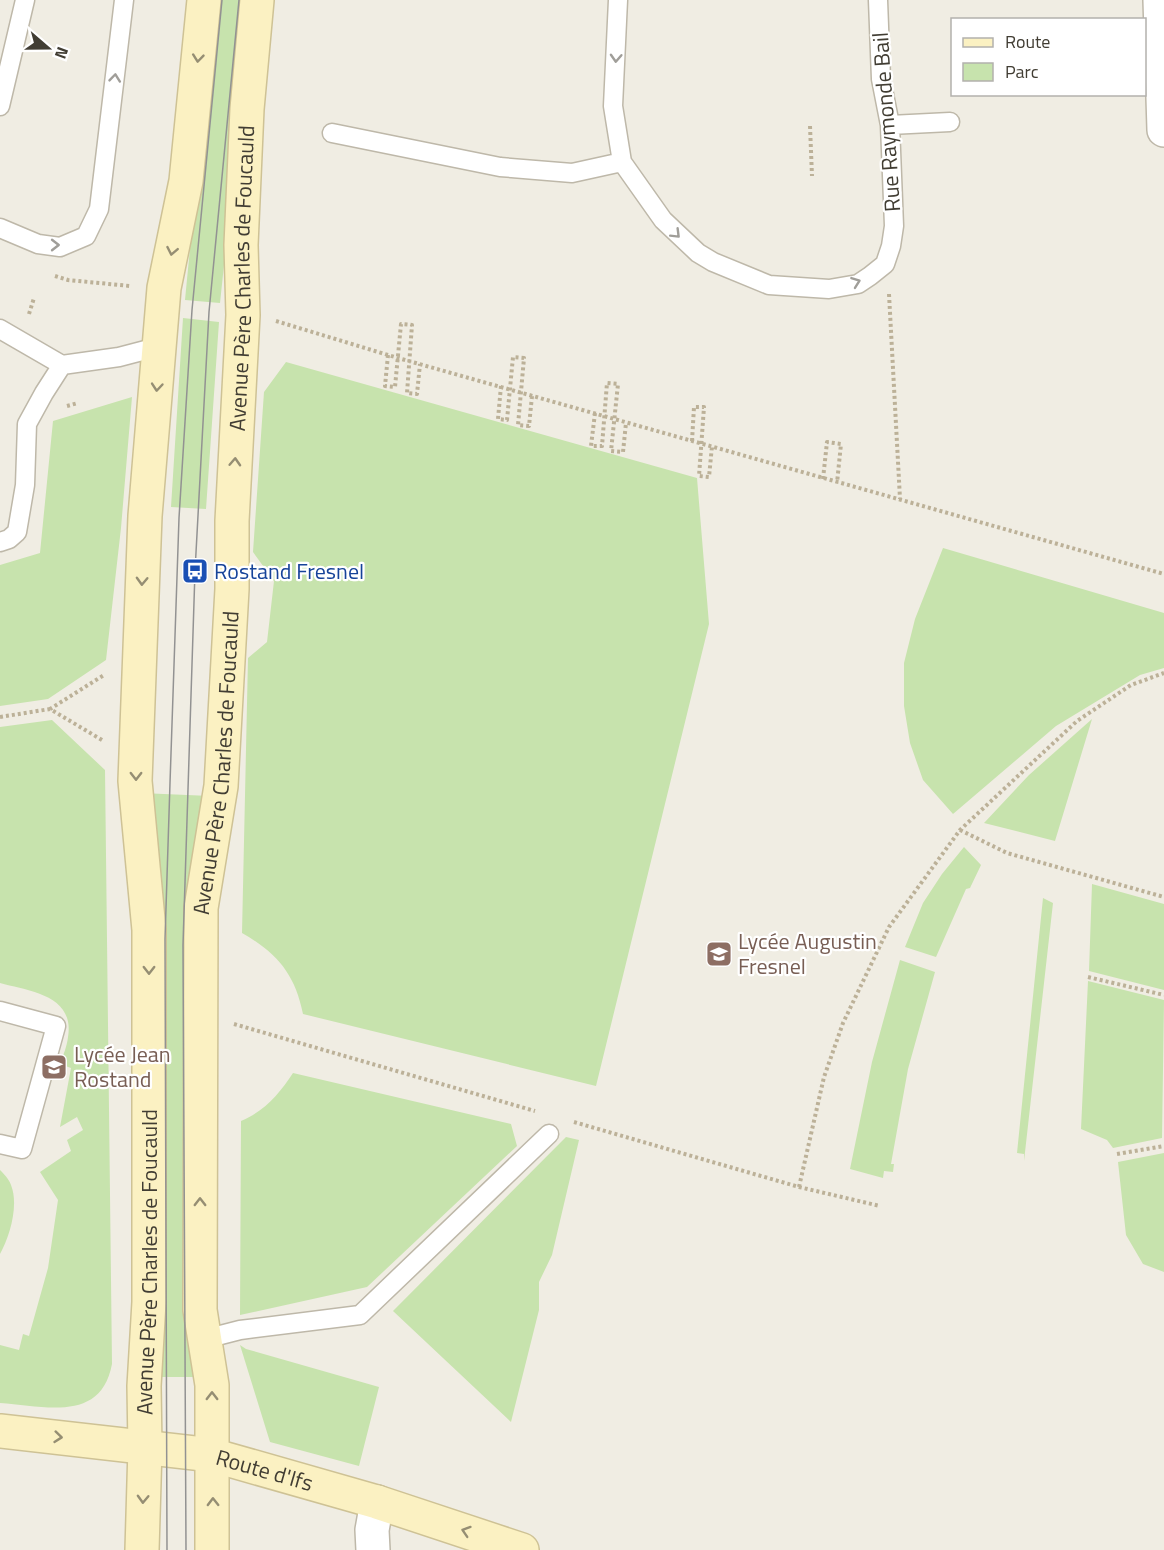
<svg xmlns="http://www.w3.org/2000/svg" width="1164" height="1550" font-family="'Titillium Web',sans-serif">
	<rect width="100%" height="100%" fill="#f0ede3"/>
	<path fill="#c7e3ad" d="M214 0H252L220 303 185 300Z
		M183 318 219 322 206 509 171 507Z
		M286 362 697 478 709 624 596 1086 303 1014C295 974 277 953 242 933L248 658 267 642 274 581 253 552 264 392Z
		M132 397 121 528 106 660 48 699 0 706V565L40 553 53 421Z
		M943 548 1164 613V668L1140 675 1056 726 953 814 923 780 910 743 904 706V663L915 619Z
		M1092 719 1055 841 984 823 1029 775Z
		M52 720 105 770 112 1364C101 1423 45 1406 0 1403V1345L19 1350 23 1334 29 1336 48 1268 58 1200 40 1172 71 1151 67 1140 83 1130 77 1117 60 1127 71 1068 60 1064C63 1056 67 1046 68 1037 75 995 29 991 0 983V727Z
		M141 793 210 796 202 1377H151Z
		M964 847 981 865 970 888 966 889 936 957 905 947 923 903 942 874Z
		M1092 884 1164 904V990L1089 971Z
		M1043 898 1053 903 1024 1161V1154L1017 1153Z
		M900 960 935 972 908 1069 891 1164H894L893 1172 884 1171 883 1178 850 1169 872 1062Z
		M1088 981 1164 1000 1162 1138 1113 1148 1107 1140 1081 1129Z
		M293 1073 511 1124 517 1146 367 1287 240 1315 241 1121C265 1111 279 1094 293 1073Z
		M566 1137 579 1140 552 1255 539 1282V1310L511 1422 393 1311Z
		M1164 1153V1272L1143 1264 1126 1235 1118 1162Z
		M0 1170C4 1174 9 1179 11 1185 19 1205 10 1236 0 1254Z
		M240 1345 246 1349 379 1387 359 1466 270 1442Z"/>
	<g fill="none" stroke-linecap="round" stroke-linejoin="round">
		<defs>
			<path id="lane" d="M618 0 613 106 622 162 663 220 698 253 713 262 769 285 829 289 858 284 870 276 885 264 891 246 894 226 890 125 881 79 878 0
				M0 106 25 0
				M890 125 950 122
				M332 133 500 167 572 173 622 162
				M0 228 38 244 60 247 86 236 99 209 124 0
				M0 329 62 365 119 357 161 346
				M0 542 9 539 17 532 25 485 27 424 44 393 62 365
				M0 1011 56 1026 22 1149 0 1144
				M205 1339 240 1330 360 1315 549 1134"/>
			<path id="street" d="M1160 0 1164 130
				M373 1550 372 1530 377 1502"/>
			<g id="secondary">
				<path id="s1" d="M0 1431 212 1455 377 1502 522 1550"/>
				<path id="s2" d="M142 1550 145 1448 144 1386 149 1302V930L135 781 145 516 164 288 186 181 204 0"/>
				<path id="s3" d="M212 1550V1385L200 1310 201 908 221 786 232 589V521L243 315 241 245 247 109 257 0"/>
			</g>
		</defs>
		<use href="#lane" stroke="#beb8a9" stroke-width="21"/>
		<use href="#street" stroke="#beb8a9" stroke-width="36"/>
		<use href="#secondary" stroke="#cec295" stroke-width="36"/>
		<path stroke="#bcb198" stroke-width="4" stroke-dasharray="3 3" stroke-linecap="butt" d="M810 126 812 176
			M55 276 68 280 130 286
			M889 294 900 499
			M29 314 34 298
			M276 321 398 358 1164 574
			M388 355 385 386 395 387 401 324 412 325 407 393 417 394 420 364
			M501 386 498 419 507 420 513 357 524 358 518 425 529 426 532 396
			M67 406 78 403
			M595 413 591 446H602L607 383 618 384 611 451 623 452 626 423
			M692 441 694 407H704L699 476 709 477 712 446
			M823 479 827 442 841 444 837 483
			M0 717 50 709
			M102 740 50 709 104 675
			M960 830 1007 853 1164 897
			M1088 977 1164 995
			M234 1024 535 1111
			M574 1122 799 1187 880 1206
			M1117 1154 1164 1146
			M799 1187 824 1077 843 1023 889 927 960 830 1077 721 1131 685 1164 673"/>
		<use href="#lane" stroke="#fff" stroke-width="18"/>
		<use href="#street" stroke="#fff" stroke-width="33"/>
		<use href="#secondary" stroke="#fbf1c2" stroke-width="33"/>
		<path stroke="#929292" stroke-width="1.5" d="M167 1550 165 939 170 783 179 518 192 310 222 0
			M186 1550 183 945 195 571 209 312 239 0"/>
	</g>
	<defs><path id="oneway-chevron" d="M-2-3.5L2.5 0L-2 3.5" fill="none" stroke-width="1.6" stroke-linecap="round" stroke-linejoin="round" transform="scale(1.5)"/></defs>
	<g stroke="#958e73">
		<use href="#oneway-chevron" transform="translate(198 58) rotate(96)"/>
		<use href="#oneway-chevron" transform="translate(172 251) rotate(101)"/>
		<use href="#oneway-chevron" transform="translate(157 387) rotate(95)"/>
		<use href="#oneway-chevron" transform="translate(235 462) rotate(-87)"/>
		<use href="#oneway-chevron" transform="translate(142 581) rotate(92)"/>
		<use href="#oneway-chevron" transform="translate(136 776) rotate(90)"/>
		<use href="#oneway-chevron" transform="translate(149 970) rotate(90)"/>
		<use href="#oneway-chevron" transform="translate(200 1202) rotate(-90)"/>
		<use href="#oneway-chevron" transform="translate(212 1396) rotate(-90)"/>
		<use href="#oneway-chevron" transform="translate(58 1437) rotate(6)"/>
		<use href="#oneway-chevron" transform="translate(143 1499) rotate(92)"/>
		<use href="#oneway-chevron" transform="translate(213 1502) rotate(-91)"/>
		<use href="#oneway-chevron" transform="translate(466 1531) rotate(-162)"/>
	</g>
	<g stroke="#a09e99">
		<use href="#oneway-chevron" transform="translate(616 58) rotate(93)"/>
		<use href="#oneway-chevron" transform="translate(115 78) rotate(-84)"/>
		<use href="#oneway-chevron" transform="translate(676 234) rotate(45)"/>
		<use href="#oneway-chevron" transform="translate(55 245)"/>
		<use href="#oneway-chevron" transform="translate(856 282) rotate(-20)"/>
	</g>
	<defs>
		<symbol id="bus-square" viewBox="-11 -11 22 22"><rect x="-9" y="-9" width="18" height="18" rx="4" fill="#1a4fb4" stroke="#fff"/><path d="M-5-6H5V4H4V6H2V4H-2V6H-4V4H-5ZM-3.5-4V0h7V-4ZM-3.5 1.2v1.5H-2V1.2ZM2 1.2v1.5H3.5V1.2Z" fill="#fff"/></symbol>
		<symbol id="school-square" viewBox="-11 -11 22 22"><rect x="-9" y="-9" width="18" height="18" rx="4" fill="#8d6e63" stroke="#fff"/><path d="M0-5L7-2L0 1L-7-2ZM-4 1L0 2.5L4 1V4Q0 6-4 4Z" fill="#fff"/></symbol>
	</defs>
	<g fill-rule="evenodd">
		<use href="#bus-square" x="180" y="556" width="30" height="30"/>
		<use href="#school-square" x="704" y="939" width="30" height="30"/>
		<use href="#school-square" x="39" y="1052" width="30" height="30"/>
	</g>
	<g text-anchor="middle" dominant-baseline="central" stroke-width="4.5" stroke-linejoin="round" paint-order="stroke">
		<g font-size="22" fill="#413d33" stroke="#fff">
			<text transform="translate(886 122) rotate(-94)">Rue Raymonde Bail</text>
			<text stroke="none"><textPath href="#s3" startOffset="1275">Avenue Père Charles de Foucauld</textPath></text>
			<text stroke="none"><textPath href="#s3" startOffset="789">Avenue Père Charles de Foucauld</textPath></text>
			<text stroke="none"><textPath href="#s2" startOffset="288">Avenue Père Charles de Foucauld</textPath></text>
			<text stroke="none"><textPath href="#s1" startOffset="268">Route d'Ifs</textPath></text>
		</g>
		<g font-size="22" fill="#164399" stroke="#fff" text-anchor="start">
			<text x="214" y="571">Rostand Fresnel</text>
		</g>
		<g font-size="22" fill="#785e54" stroke="#fff" text-anchor="start">
			<text x="738" y="941">Lycée Augustin<tspan x="738" dy="25">Fresnel</tspan></text>
			<text x="74" y="1054">Lycée Jean<tspan x="74" dy="25">Rostand</tspan></text>
		</g>
	</g>
	<rect x="951" y="18" width="195" height="78" fill="#ffffff" stroke="#b3b1ad" stroke-width="1.5"/>
	<rect x="963" y="38" width="30" height="9" fill="#fbf1c2" stroke="#b3b1ad" stroke-width="1.5"/>
	<text x="1005" y="48" font-size="18" fill="#413d33">Route</text>
	<rect x="963" y="63" width="30" height="18" fill="#c7e3ad" stroke="#b3b1ad" stroke-width="1.5"/>
	<text x="1005" y="78" font-size="18" fill="#413d33">Parc</text>
	<g transform="translate(48 48) rotate(110)" stroke="#ffffff" stroke-width="4.5" paint-order="stroke">
	<path d="M0-4.5L10 22L0 15L-10 22Z" fill="#413d33"/>
	<text y="-9" font-size="16" font-weight="bold" text-anchor="middle" fill="#413d33">N</text>
	</g>
</svg>
